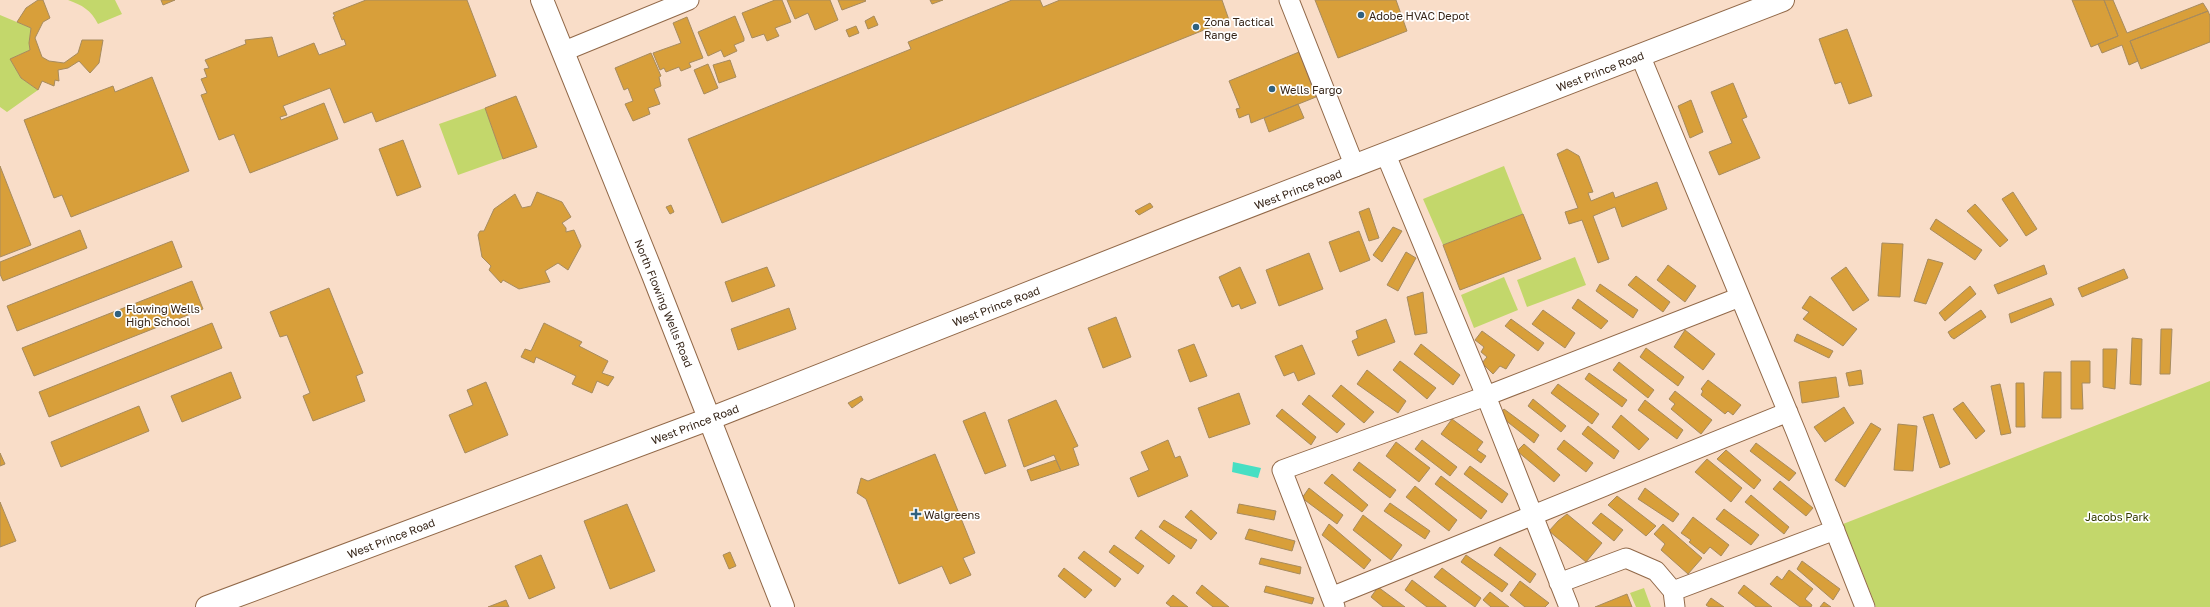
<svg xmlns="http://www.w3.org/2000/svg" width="2210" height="607" font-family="'Golos Text',sans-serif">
	<rect width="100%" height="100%" fill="#f9ddc8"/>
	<path fill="#c3d76b" d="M68 0H115L122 14 98 24C91 10 82 5 68 0Z
		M0 15 31 28 29 43 30 50 10 59 21 78 38 90 7 112 0 107Z
		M485 108 503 159 458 175 439 124Z
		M1504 166 1523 214 1443 245 1423 199Z
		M1575 257 1586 285 1527 307 1517 280Z
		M1504 277 1518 310 1474 328 1461 295Z
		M2210 381V607H1876L1843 524Z
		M1644 588 1651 607H1636L1630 593Z"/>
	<path fill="#47dfc3" d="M1233 462 1261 468 1258 478 1232 472Z"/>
	<path fill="#d89f3a" stroke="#a78b5e" d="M38 0H43L50 18 43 22 35 38 42 57 49 61 64 63 78 53 82 40H103L99 63 90 73 79 61 68 68 58 70 59 81 55 80 54 86 42 81 38 90 21 78 10 59 30 50 29 43 31 28 17 22 26 8Z
		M161 0H175L163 5Z
		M366 0H467L496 76 376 122 372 112 344 123 330 88 283 106 287 115 280 117 281 120 324 103 338 139 250 173 234 134 219 140 201 95 207 93 201 79 207 77 204 69 209 68 205 60 246 44 245 40 272 37 278 57 314 43 319 55 346 45 344 39 342 40 333 17 335 16 333 13Z
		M775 0H782L791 22 775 28 779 36 767 41 764 34 752 38 742 13Z
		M787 0H830L838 20 815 30 808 13 795 19Z
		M838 0H865L866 1 842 10Z
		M930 0H943L932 4Z
		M1012 0H1040L1043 7 1060 0H1222L1229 20 722 223 688 139 911 49 908 42Z
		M1315 0H1396L1407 31 1338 58Z
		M2072 0H2104L2118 36 2091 47Z
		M2104 0H2113L2127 33 2203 3 2208 11 2130 41 2138 61 2129 65 2122 45 2102 53 2098 44 2118 36Z
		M2208 11 2210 16V42L2141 69 2130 41Z
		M735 16 744 38V41L734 45 737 51 724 57 721 50 708 56 698 32Z
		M874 16 878 25 868 29 865 21Z
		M687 17 703 58 689 63 691 67 681 71 679 67 666 72 664 68 660 70 653 53 681 43 673 23Z
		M856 26 859 33 849 37 846 30Z
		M1847 29 1872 96 1849 104 1841 82 1835 84 1819 39Z
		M1299 52 1316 97 1251 123 1249 114 1239 118 1236 109 1240 108 1229 81Z
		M651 53 661 76 659 77 661 86 654 89 660 104 648 108 650 114 633 121 625 104 633 101 628 88 624 90 615 68Z
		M730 60 736 77 719 83 713 65Z
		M708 64 718 88 704 94 694 70Z
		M152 77 189 171 71 217 62 195 54 198 24 120 113 86 115 92Z
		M1733 83 1747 117 1742 119 1760 158 1719 175 1709 152 1732 143 1711 92Z
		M516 96 537 147 503 159 485 108Z
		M1691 100 1703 132 1690 138 1678 106Z
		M1298 104 1304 118 1269 132 1264 118Z
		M403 140 421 187 397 196 379 149Z
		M1567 149 1579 156 1593 192 1588 193 1591 201 1613 192 1615 198 1657 182 1667 209 1622 227 1615 207 1593 216 1609 259 1598 263 1582 220 1569 224 1565 212 1578 208 1557 154Z
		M0 166 31 245 0 257Z
		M537 192 562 202 571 217 562 223 566 228V232L574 230 581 246 568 270 558 263 545 271 550 282 519 289 503 280 501 283 489 270 491 266 482 257 478 235 480 231H484L494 209 515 194 522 208 531 206Z
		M2013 192 2037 229 2026 236 2002 199Z
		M1150 203 1153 207 1139 215 1135 211Z
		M1975 204 2008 240 2000 247 1967 211Z
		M671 205 674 212 670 214 666 207Z
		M1369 208 1379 238 1369 241 1359 212Z
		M1523 214 1541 259 1460 290 1443 245Z
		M1936 219 1982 250 1975 260 1930 229Z
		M1393 227 1402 231 1382 262 1373 255Z
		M80 230 87 248 3 281 0 274V262Z
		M1359 231 1370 260 1340 272 1329 242Z
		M172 241 182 267 17 331 7 306Z
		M1882 243 1903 244 1900 297 1878 296Z
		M1406 252 1416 258 1398 291 1387 285Z
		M1309 253 1323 289 1279 306 1266 270Z
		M1928 259 1943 263 1926 304 1914 301Z
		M1668 265 1696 286 1685 302 1657 280Z
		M2044 265 2047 274 1998 294 1994 285Z
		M767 267 775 286 732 302 725 282Z
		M1240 267 1256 303 1241 309 1239 304 1232 307 1219 277Z
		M1846 267 1869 300 1853 311 1831 278Z
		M2124 269 2128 278 2082 297 2078 288Z
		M1636 276 1670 302 1663 312 1628 285Z
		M192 281 203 309 34 376 22 348Z
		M1600 284 1638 310 1633 318 1596 291Z
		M1970 286 1976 294 1945 321 1939 313Z
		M329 288 363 373 356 376 365 401 313 421 303 396 310 393 287 335 280 337 270 312Z
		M1423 292 1427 333 1415 335 1407 297Z
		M1810 296 1857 329 1843 346 1803 319 1809 312 1802 308Z
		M2051 298 2054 305 2011 323 2009 314Z
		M1578 299 1608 321 1601 329 1572 308Z
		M789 308 796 329 738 350 731 329Z
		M1543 310 1575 333 1565 348 1532 324Z
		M1981 310 1986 317 1954 339 1951 337 1948 332Z
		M1116 317 1131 357 1103 368 1088 328Z
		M1386 319 1395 342 1358 356 1352 341 1358 338 1356 331Z
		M1511 319 1544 343 1538 351 1505 326Z
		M212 323 222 348 49 417 39 392Z
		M544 323 582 342 579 346 608 361 602 373 614 377 608 386 597 381 592 393 572 384 576 376 536 357 534 363 521 357 525 349 531 351Z
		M2161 329H2172L2170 374H2160Z
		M1685 330 1715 354 1703 370 1674 347Z
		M1482 331 1515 355 1506 369 1500 366 1493 374 1482 363 1487 357 1481 352 1484 347 1475 340Z
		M1797 334 1833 351 1829 358 1794 341Z
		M2132 338 2142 339 2141 385 2130 384Z
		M1194 344 1207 376 1190 382 1178 350Z
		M1421 344 1460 375 1453 385 1414 354Z
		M1302 345 1315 374 1298 381 1294 372 1284 376 1275 356Z
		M1646 348 1684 377 1678 386 1640 357Z
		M2103 349H2117L2115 389 2103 387Z
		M1400 361 1436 388 1427 399 1393 370Z
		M2071 361H2090V383H2082L2083 409H2071Z
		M1619 362 1654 390 1648 398 1613 370Z
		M1367 370 1406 401 1398 413 1357 384Z
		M1861 370 1863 384 1849 386 1846 373Z
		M231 372 241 398 182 422 171 396Z
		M2044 372H2061V418H2042Z
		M1589 373 1627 400 1622 407 1585 379Z
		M1836 377 1839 397 1802 403 1799 382Z
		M1708 380 1741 405 1733 415 1728 411 1725 414 1701 395 1703 391 1701 389Z
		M486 382 508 435 465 453 449 415 473 405 467 390Z
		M2016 383H2024L2025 427H2016Z
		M1558 384 1599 414 1592 424 1551 393Z
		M2000 384 2011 433 2001 435 1991 386Z
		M1341 385 1374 412 1364 423 1332 396Z
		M1675 391 1712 420 1701 434 1671 409 1675 404 1669 399Z
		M1239 393 1250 424 1209 438 1198 408Z
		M1309 395 1345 424 1337 433 1302 404Z
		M861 396 863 400 852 408 848 403Z
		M1533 399 1566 426 1561 432 1528 406Z
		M1056 400 1078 446 1073 448 1079 465 1061 471 1054 455 1024 467 1008 420Z
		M1645 400 1683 430 1677 439 1638 410Z
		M1963 402 1985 431 1976 439 1953 409Z
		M139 406 149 431 61 467 51 442Z
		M1844 407 1854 423 1825 442 1814 427Z
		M1282 409 1316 437 1311 445 1276 416Z
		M1504 409 1539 435 1534 443 1499 415Z
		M985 412 1006 466 985 474 963 421Z
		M1933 414 1950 464 1940 468 1923 417Z
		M1621 415 1649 439 1639 450 1612 427Z
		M1452 419 1483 442 1477 450 1486 456 1481 463 1441 434Z
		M1871 423 1881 429 1845 487 1835 480Z
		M1898 424 1917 426 1913 471 1894 470Z
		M1588 426 1619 451 1614 459 1582 434Z
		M1168 440 1175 458 1180 456 1188 476 1138 497 1130 478 1149 470 1141 452Z
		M1422 440 1457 467 1450 476 1415 449Z
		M1564 440 1593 463 1586 472 1557 449Z
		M1396 442 1430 468 1419 482 1386 456Z
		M1756 443 1796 473 1789 481 1750 451Z
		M1524 444 1560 475 1554 482 1517 451Z
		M1726 450 1761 480 1754 489 1717 459Z
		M0 453 5 464 0 466Z
		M935 454 975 553 963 558 971 575 950 584 942 566 899 584 866 499 857 493 861 478 868 481Z
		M1707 459 1742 488 1731 502 1695 472Z
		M1056 460 1061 471 1031 481 1027 470Z
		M1359 462 1396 490 1390 498 1353 470Z
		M1470 466 1508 494 1502 503 1464 474Z
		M1332 474 1368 505 1362 512 1324 483Z
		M1441 476 1487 511 1481 519 1435 484Z
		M1780 481 1813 508 1806 516 1773 489Z
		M1415 486 1457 520 1449 531 1406 497Z
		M1309 488 1343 515 1337 524 1302 498Z
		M1645 488 1679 514 1673 522 1638 499Z
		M1751 495 1789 527 1784 534 1745 502Z
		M1617 496 1656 526 1646 536 1608 505Z
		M0 502 16 541 0 547Z
		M1390 503 1430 531 1425 539 1384 511Z
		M627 504 655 571 610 589 584 521Z
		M1239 504 1276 511 1274 520 1237 513Z
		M1724 509 1759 535 1751 545 1716 519Z
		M1191 510 1217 533 1211 540 1185 517Z
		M1601 513 1623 530 1614 541 1592 523Z
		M1567 514 1602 543 1586 562 1549 531 1558 521Z
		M1363 515 1402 545 1391 560 1353 530Z
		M1693 517 1729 545 1721 556 1710 547 1704 554 1689 542 1691 540 1681 533Z
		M1164 520 1197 540 1191 549 1159 527Z
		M1329 524 1371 560 1364 569 1322 535Z
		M1663 524 1702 558 1688 574 1661 550 1665 544 1654 534Z
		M1249 529 1295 541 1292 551 1245 539Z
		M1141 530 1175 556 1169 564 1135 538Z
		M1114 545 1144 566 1138 574 1109 552Z
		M1500 547 1536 574 1530 583 1494 555Z
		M1084 551 1121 579 1115 587 1078 558Z
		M730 552 736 566 729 569 723 555Z
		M541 555 555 588 529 599 515 566Z
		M1466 555 1508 584 1502 592 1461 562Z
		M1261 558 1301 567 1300 574 1259 564Z
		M1802 561 1840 589 1833 600 1797 569Z
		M1064 568 1092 590 1085 598 1058 576Z
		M1442 568 1481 598 1475 607 1434 577Z
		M1789 570 1813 589 1805 599 1812 605 1811 607H1800L1770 584 1777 576 1782 580Z
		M1412 580 1446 606V607H1427L1405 590Z
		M1520 581 1549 603 1545 607H1525L1510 595Z
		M1202 585 1229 607H1213L1196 593Z
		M1744 585 1772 607H1756L1738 593Z
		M1266 586 1314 598 1312 604 1264 592Z
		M1378 587 1405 607H1383L1371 597Z
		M1490 592 1509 607H1491L1483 600Z
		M1627 594 1632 607H1595Z
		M1173 595 1188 607H1171L1166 603Z
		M1711 598 1724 607H1709L1706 605Z
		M506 600 509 607H488Z
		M1824 602 1831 607H1820Z"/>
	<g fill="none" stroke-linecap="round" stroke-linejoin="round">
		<defs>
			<path id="street" d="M1289 0 1355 167
				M562 52 689 0
				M1640 55 1796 432 1865 607
				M1386 155 1486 396 1569 607
				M1559 583 1626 558 1656 571 1673 591 1675 607
				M1673 591 1835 530
				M1331 597 1788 412
				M1335 607 1282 470 1486 396 1740 297"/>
			<path id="secondary" d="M207 607 709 419 1188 230 1783 0"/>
			<path id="primary" d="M542 0 653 275 783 607"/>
		</defs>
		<use href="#street" stroke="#916848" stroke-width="21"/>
		<use href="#secondary" stroke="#916848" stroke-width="24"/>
		<use href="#primary" stroke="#916848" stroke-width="24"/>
		<use href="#street" stroke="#fff" stroke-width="19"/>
		<use href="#secondary" stroke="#fff" stroke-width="22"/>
		<use href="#primary" stroke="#fff" stroke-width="22"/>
	</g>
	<g fill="#30617f" stroke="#fff" stroke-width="1.5">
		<circle cx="1361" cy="15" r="4"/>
		<circle cx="1196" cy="27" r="4"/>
		<circle cx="1272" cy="89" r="4"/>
		<circle cx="118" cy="314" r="4"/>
		<path d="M914 508h4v4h4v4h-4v4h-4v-4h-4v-4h4z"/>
	</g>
	<g text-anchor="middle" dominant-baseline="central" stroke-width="3.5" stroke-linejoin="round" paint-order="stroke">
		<g font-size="11" fill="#362518" stroke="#fff" text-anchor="start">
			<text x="1369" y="15">Adobe HVAC Depot</text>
			<text x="1204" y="21">Zona Tactical<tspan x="1204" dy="13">Range</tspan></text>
			<text x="1280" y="89">Wells Fargo</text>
			<text x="126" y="308">Flowing Wells<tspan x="126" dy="13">High School</tspan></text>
			<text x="924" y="514">Walgreens</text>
		</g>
		<g font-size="11" fill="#362518" stroke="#fff">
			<text transform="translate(1600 71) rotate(-21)">West Prince Road</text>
			<text transform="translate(1298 189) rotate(-21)">West Prince Road</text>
			<text transform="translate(664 303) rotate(68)">North Flowing Wells Road</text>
			<text transform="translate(996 306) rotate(-21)">West Prince Road</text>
			<text transform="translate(695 424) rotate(-21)">West Prince Road</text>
			<text transform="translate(391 538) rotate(-21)">West Prince Road</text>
		</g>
		<g font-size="11" fill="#333b00" stroke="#fff">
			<text x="2117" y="516">Jacobs Park</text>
		</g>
	</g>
</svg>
